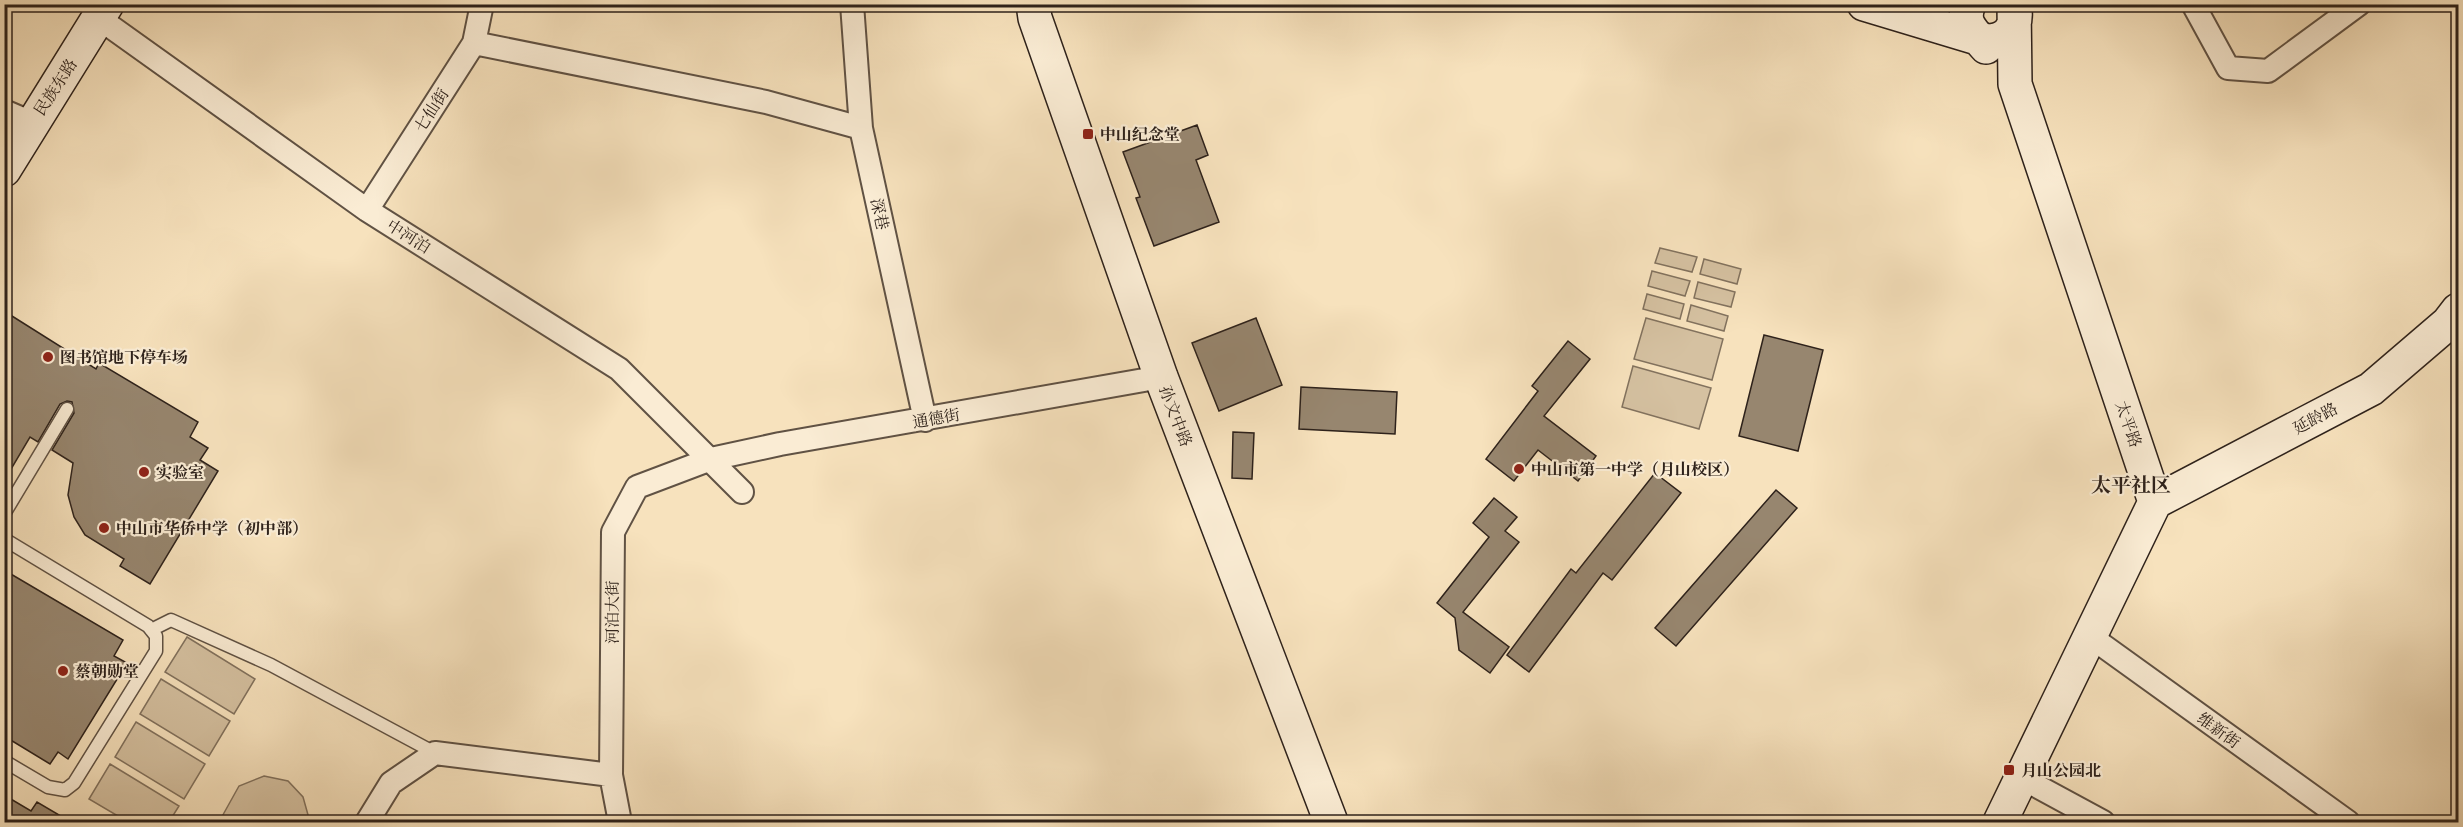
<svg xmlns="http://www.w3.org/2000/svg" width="2463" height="827" font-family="'Libre Caslon Text','Noto Serif SC',serif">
	<rect width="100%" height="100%" fill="#f7e2bd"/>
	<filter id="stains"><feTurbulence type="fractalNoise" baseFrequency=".00333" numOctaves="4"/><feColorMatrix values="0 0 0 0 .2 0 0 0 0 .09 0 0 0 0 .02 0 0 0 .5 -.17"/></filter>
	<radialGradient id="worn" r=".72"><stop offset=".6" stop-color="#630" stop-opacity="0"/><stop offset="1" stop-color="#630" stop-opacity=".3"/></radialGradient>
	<path fill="#d5c1a1" stroke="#82725e" stroke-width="1.5" d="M1660 248 1697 257 1692 272 1655 263Z
		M1704 259 1741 269 1737 284 1700 274Z
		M1652 271 1690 281 1685 296 1648 286Z
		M1698 282 1735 292 1731 307 1694 298Z
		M1647 294 1684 304 1680 319 1643 309Z
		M1691 305 1728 316 1724 331 1687 321Z
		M1646 318 1723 339 1712 380 1634 359Z
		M1633 366 1711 388 1699 429 1622 407Z
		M187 637 255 679 234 714 165 672Z
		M161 679 230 721 209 756 140 714Z
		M136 722 205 764 184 799 115 757Z
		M110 764 179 806 169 822H128L89 799Z
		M264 776 288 781 303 797 310 822H219L239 786Z"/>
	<path fill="#97866f" stroke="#2e221b" stroke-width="1.5" d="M1197 125 1208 155 1196 160 1219 222 1154 246 1136 198 1140 197 1123 152Z
		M4 311 96 369 99 363 198 422 190 437 208 448 200 460 218 471 150 584 120 566 124 559 85 535 74 517 68 495 73 463 52 450 74 413 72 402 67 401 60 404 38 442 30 437 4 481Z
		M1256 318 1282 385 1219 411 1192 343Z
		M1764 335 1823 350 1798 451 1739 436Z
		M1568 341 1590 359 1544 416 1596 456 1578 481 1538 450 1514 481 1486 459 1538 391 1532 386Z
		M1301 387 1397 392 1395 434 1299 429Z
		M1233 432 1254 433 1252 479 1232 478Z
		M1655 473 1681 493 1612 580 1603 573 1529 672 1507 655 1571 569 1576 573Z
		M1776 490 1797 508 1676 646 1655 628Z
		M1494 498 1517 517 1505 531 1519 542 1463 612 1509 647 1490 673 1459 650 1455 618 1437 603 1489 537 1473 523Z
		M4 570 123 640 114 656 127 663 68 759 58 752 50 764 4 736Z
		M4 795 31 811 37 802 71 822H4Z"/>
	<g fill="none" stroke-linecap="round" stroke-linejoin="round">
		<defs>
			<path id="lane" d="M4 514 67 409
				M4 539 148 626 156 636V651L74 783 65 790 48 787 4 761
				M151 630 171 620 271 665 435 753"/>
			<path id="street" d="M852 4 861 128 925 420
				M2193 4 2228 68 2268 71 2359 4
				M100 19 367 210 619 369 742 492
				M474 43 766 102 861 128
				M4 111 32 123
				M367 210 474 43 482 4
				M2091 637 2348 822
				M2022 778 2103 822
				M367 822 391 783 435 753 611 775
				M620 822 611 775 613 532 637 487 711 459 780 444 1161 377"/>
			<path id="secondary" d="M1033 4 1035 18 1161 377 1331 822
				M1864 4 1987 41C2006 41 2017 29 2015 10
				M1969 4C1960 24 1975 33 1986 47
				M4 170 107 4
				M2155 502 2371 389 2448 323 2458 310
				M2000 822 2155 502 2015 84 2014 4"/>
		</defs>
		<use href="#lane" stroke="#605244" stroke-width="15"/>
		<use href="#street" stroke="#605244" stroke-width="26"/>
		<use href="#secondary" stroke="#2e221b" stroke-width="36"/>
		<use href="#lane" stroke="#faecd4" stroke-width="12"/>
		<use href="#street" stroke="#faecd4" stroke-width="22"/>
		<use href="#secondary" stroke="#faecd4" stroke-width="33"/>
	</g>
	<g fill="#8f2418" stroke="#faecd4" stroke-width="2">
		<rect x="1082" y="128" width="12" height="12" rx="3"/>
		<circle cx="48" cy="357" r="6"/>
		<circle cx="1519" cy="469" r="6"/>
		<circle cx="144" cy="472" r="6"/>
		<circle cx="104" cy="528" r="6"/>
		<circle cx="63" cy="671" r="6"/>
		<rect x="2003" y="764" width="12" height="12" rx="3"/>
	</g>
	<g text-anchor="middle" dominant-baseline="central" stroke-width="4.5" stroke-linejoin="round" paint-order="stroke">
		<g font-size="16" fill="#2e221b" stroke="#faecd4">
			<text transform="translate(55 87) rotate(-57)">民族东路</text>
			<text transform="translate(431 110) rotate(-57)">七仙街</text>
			<text transform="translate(880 214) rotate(78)">深巷</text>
			<text transform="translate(409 236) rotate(32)">中河泊</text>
			<text transform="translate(1176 416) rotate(69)">孙文中路</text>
			<text transform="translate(936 418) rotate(-10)">通德街</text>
			<text transform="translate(2315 418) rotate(-28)">延龄路</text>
			<text transform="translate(2129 424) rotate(71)">太平路</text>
			<text transform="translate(612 612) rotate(-90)">河泊大街</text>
			<text transform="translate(2219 730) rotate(36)">维新街</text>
		</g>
		<g font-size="16" font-weight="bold" fill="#2e221b" stroke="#faecd4" text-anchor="start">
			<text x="1100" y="134">中山纪念堂</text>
			<text x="60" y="357">图书馆地下停车场</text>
			<text x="1531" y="469">中山市第一中学（月山校区）</text>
			<text x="156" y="472">实验室</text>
			<text x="116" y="528">中山市华侨中学（初中部）</text>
			<text x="75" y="671">蔡朝勋堂</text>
			<text x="2021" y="770">月山公园北</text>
		</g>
		<g font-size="20" font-weight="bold" fill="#2e221b" stroke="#faecd4">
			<text x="2131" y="485">太平社区</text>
		</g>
	</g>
	<rect width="2463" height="827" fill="none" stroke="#f7e2bd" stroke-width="24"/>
	<rect x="6" y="6" width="2451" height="815" fill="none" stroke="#2e221b" stroke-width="3"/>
	<rect x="12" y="12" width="2439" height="803" fill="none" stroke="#2e221b" stroke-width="1.5"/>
	<rect width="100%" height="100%" filter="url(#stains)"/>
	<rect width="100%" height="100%" fill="url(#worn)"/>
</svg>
